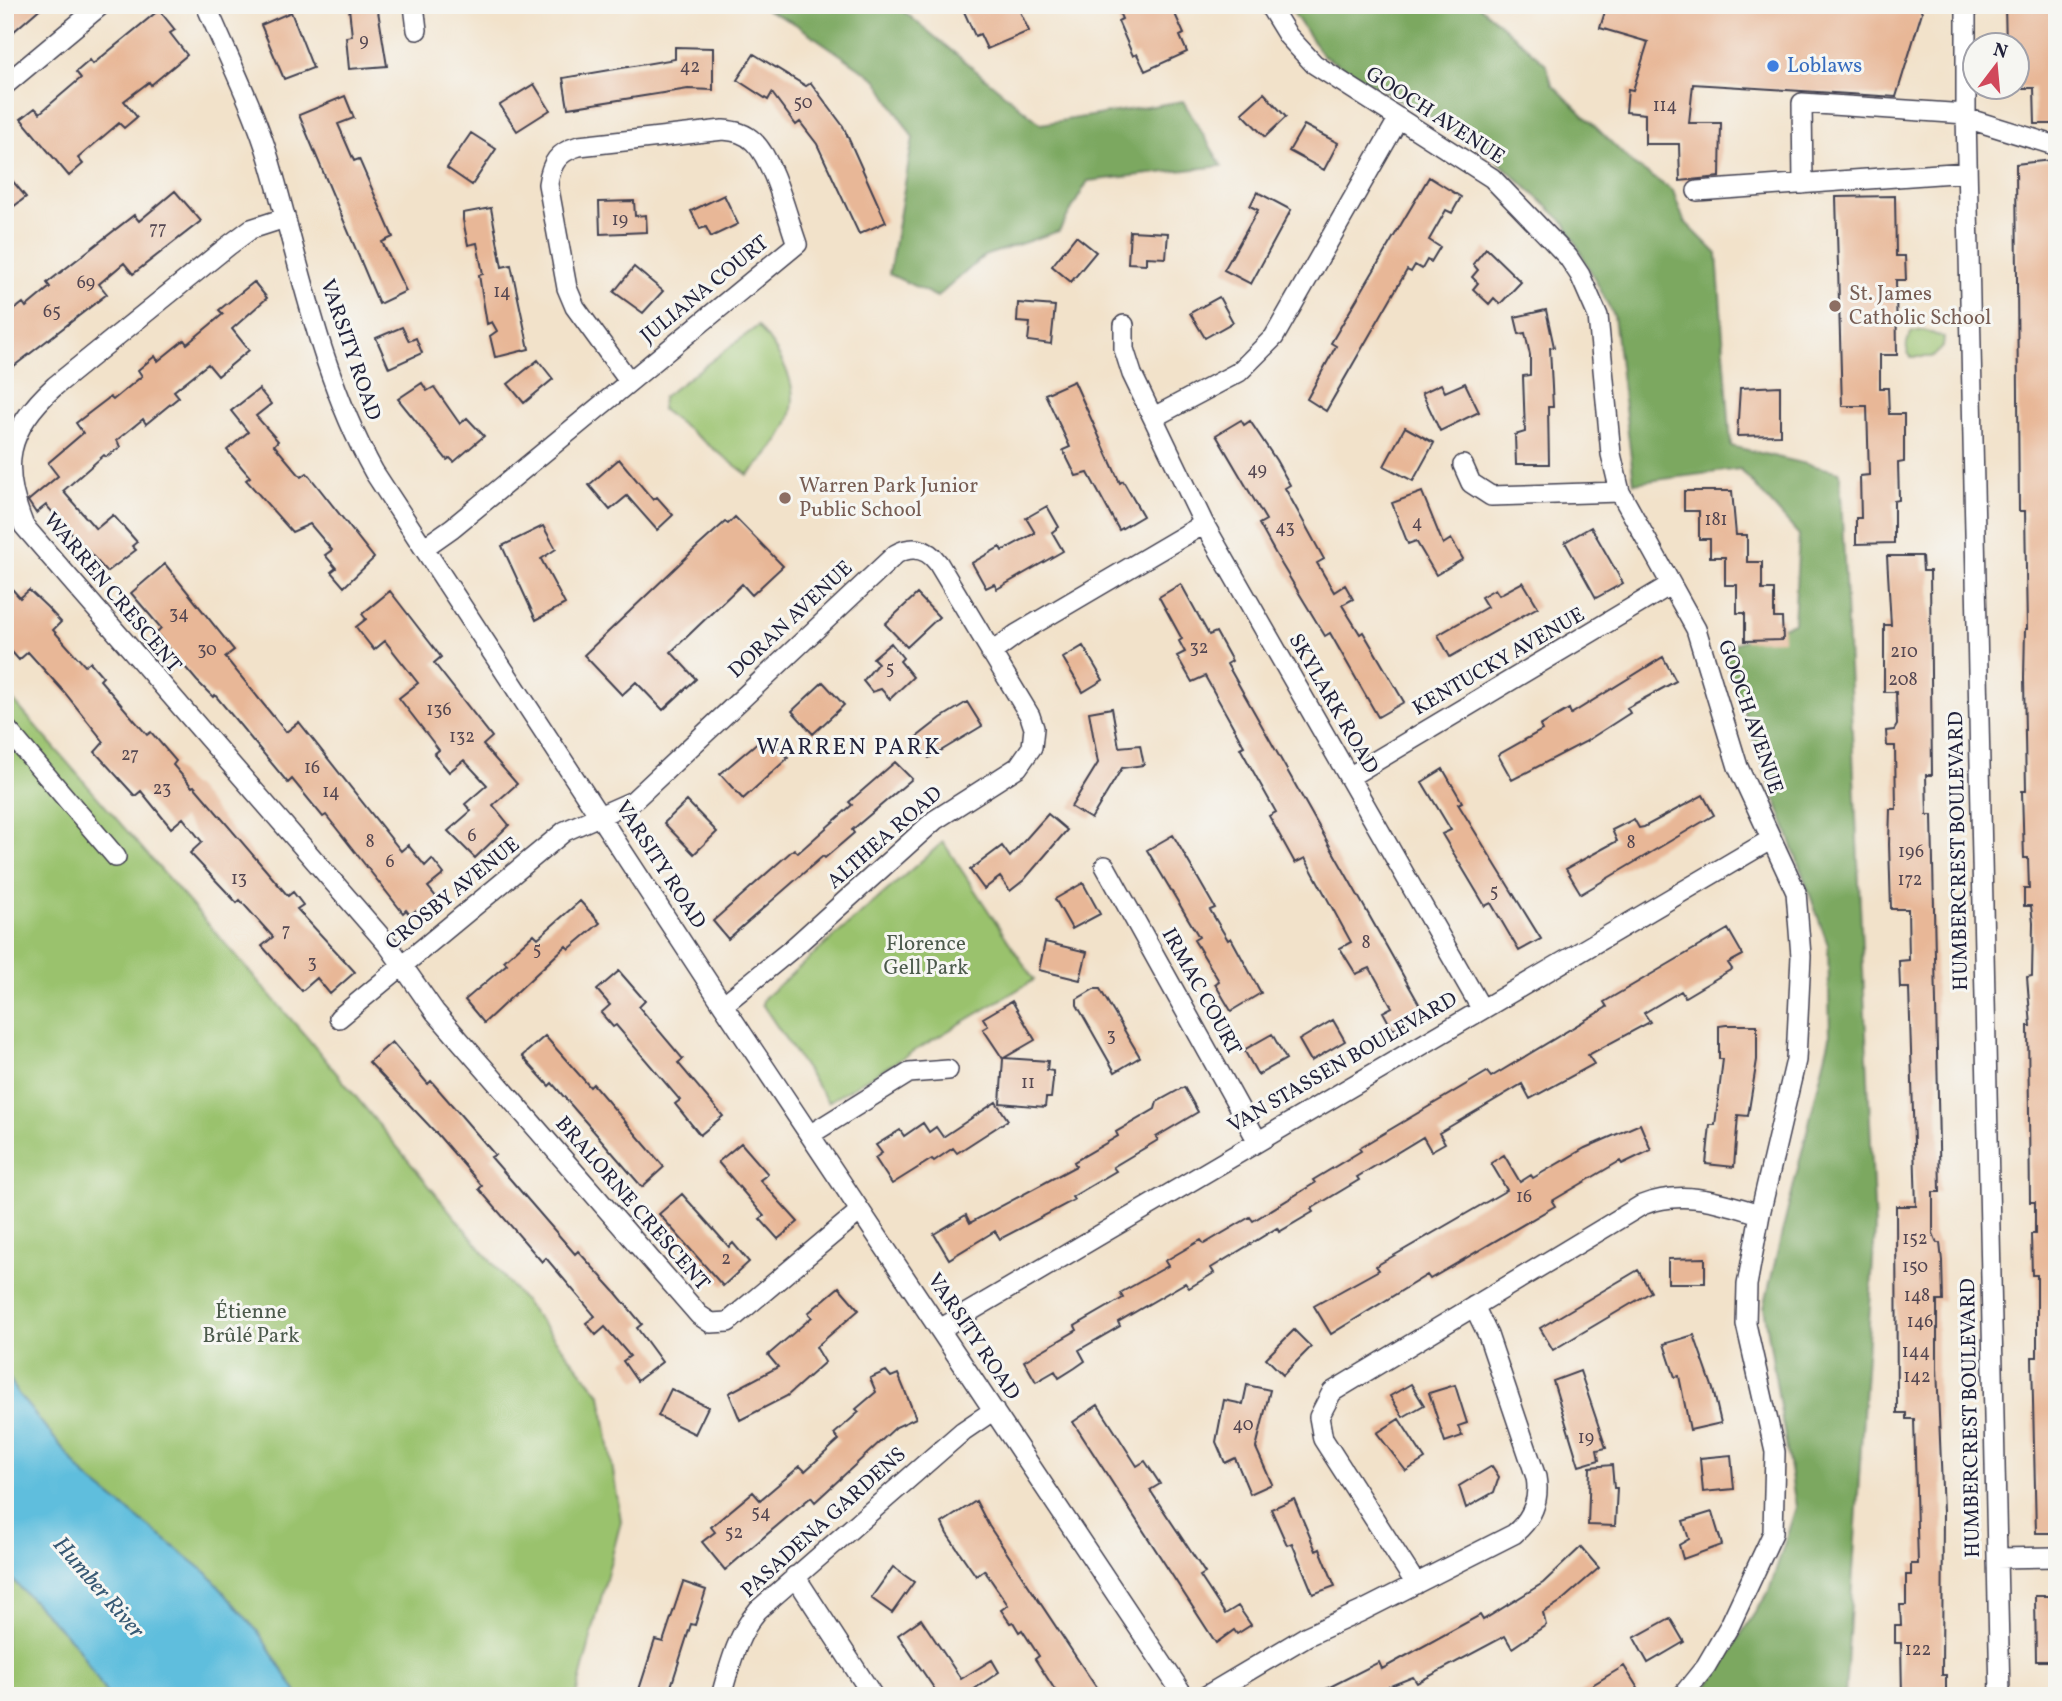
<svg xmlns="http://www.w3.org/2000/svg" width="2062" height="1701" font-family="Vollkorn,serif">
	<rect width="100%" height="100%" fill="#f6f6f2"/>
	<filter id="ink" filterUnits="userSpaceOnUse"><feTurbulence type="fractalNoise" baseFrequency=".0143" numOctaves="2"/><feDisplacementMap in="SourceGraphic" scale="14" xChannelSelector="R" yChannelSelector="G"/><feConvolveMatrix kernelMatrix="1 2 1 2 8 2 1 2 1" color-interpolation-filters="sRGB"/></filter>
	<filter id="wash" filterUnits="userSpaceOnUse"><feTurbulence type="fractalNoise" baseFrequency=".00686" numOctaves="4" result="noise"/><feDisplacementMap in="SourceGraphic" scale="28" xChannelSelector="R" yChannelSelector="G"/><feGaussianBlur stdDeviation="1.57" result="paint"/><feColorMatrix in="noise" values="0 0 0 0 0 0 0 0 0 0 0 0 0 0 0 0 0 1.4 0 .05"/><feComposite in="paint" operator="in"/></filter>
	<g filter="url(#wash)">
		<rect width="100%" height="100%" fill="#f2e2ca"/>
		<path fill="#9ac26d" stroke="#5e7254" stroke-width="2" d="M758 326C808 388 804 421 748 475L661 409 663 397Z
			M1924 330 1944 338 1943 347 1933 357H1911C1904 349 1906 341 1912 332Z
			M5 691 310 1041 601 1395 621 1521 576 1696H299L259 1633 207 1573 86 1477 18 1394 5 1370Z
			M943 842 1034 980 828 1102 762 1004 764 998Z
			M5 1572 76 1645 108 1696H5Z"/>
		<path fill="#7ba860" stroke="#4e654e" stroke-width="2" d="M757 5H896L1041 124 1183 101 1222 166 1088 181 1059 231 984 256 937 297 889 274 913 138 877 80 794 23Z
			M1288 5H1478L1546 64 1552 84 1633 164 1673 191 1684 221 1717 254 1731 446 1840 472 1875 1229 1845 1696H1701L1769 1591 1796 1507 1764 1307 1830 1037 1828 945 1721 648 1794 623 1799 535 1740 469 1634 483 1614 316 1566 224 1486 150 1322 55Z"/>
		<path fill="#5fbedd" stroke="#40708c" stroke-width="2" d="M5 1370 18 1394 86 1477 207 1573 259 1633 299 1696H108L76 1645 5 1572Z"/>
		<g id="blocks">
			<path fill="#e8b797" d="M5 5H44L5 39Z
				M377 5 387 66 349 69 346 37 352 36 349 8Z
				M961 5H1017L1029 31 987 49 980 34 975 36Z
				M1116 5H1171L1184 34 1180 36 1187 52 1145 71 1137 54 1133 56 1118 21 1122 19Z
				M1607 5H1919L1922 12 1896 97 1693 84 1689 123H1721L1720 177 1680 181 1679 144H1645V114L1626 112 1628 89 1633 90 1648 42 1600 28Z
				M2005 5H2055L2057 124H2035L2034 88H2017V46H2006Z
				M159 10 175 30 170 33 187 55 151 85 149 82 124 101 137 117 124 128 119 123 78 158 83 164 69 176 21 119 35 108 40 113 81 78 76 72 90 60 93 64Z
				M291 12 313 68 284 79 261 25Z
				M675 47 713 48V90L688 89 568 108 563 78 675 59Z
				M754 54 806 86 811 83 843 126 886 222 859 234 817 144 800 122 796 125 772 93 768 100 737 80Z
				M534 84 550 110 517 131 500 105Z
				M1264 93 1286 117 1265 137 1242 113Z
				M345 96 354 118 338 124 354 161 359 159 393 237 382 242 406 291 379 304 299 115Z
				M1304 125 1338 143 1324 170 1289 151Z
				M471 133 496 149 472 185 447 168Z
				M2052 160V166H2057V1533H2036L2032 1357H2037V1275H2032L2031 1234H2035V1202H2030L2028 1026H2031L2027 977 2032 976 2033 923 2031 906H2024V889H2029L2028 858H2024L2022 791H2026L2024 678 2025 629H2027L2025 511H2019L2016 164Z
				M5 172 26 197 5 213Z
				M1429 177 1461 197 1452 213 1446 210 1429 240 1440 247 1431 262 1427 260 1422 269 1415 265 1411 272 1407 270 1326 411 1307 399 1336 346 1331 343Z
				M175 191 201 221 133 274 124 263 99 284 107 294 5 373V317L23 303 26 307 50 287 47 283 134 215 139 221Z
				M1257 192 1291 210 1251 284 1224 270 1258 210 1250 206Z
				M724 195 738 224 711 237 706 227 700 229 691 211Z
				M1895 196 1896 256H1905L1906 280H1896L1897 355H1880V388H1888L1889 414H1904V462L1898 463 1899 500 1894 501V543L1856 544V518H1861L1860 476 1869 475 1867 406H1842L1836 197Z
				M634 201 635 216 646 215 647 232 600 234 599 202Z
				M491 208 502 267 511 265 529 349 501 356 495 357 490 336 497 331 492 322 487 324 479 275 483 274 477 243 468 245 463 220V213Z
				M1130 231 1168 233 1166 258 1146 257V264L1128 263Z
				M1076 236 1096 252 1071 282 1052 266Z
				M1486 248 1521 282 1500 304 1494 298 1489 304 1473 289 1478 283 1472 277 1478 270 1473 264Z
				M634 267 663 291 643 313 614 292Z
				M254 282 267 298 232 329 249 350 218 376 208 364 174 391 179 397 146 424 143 419 117 440 120 447 106 457 104 455 63 491 96 529 113 515 137 542 132 546 136 550 107 572 46 505 36 513 28 501 58 476 48 463 83 433 76 423 110 397 113 400 142 376 138 370 155 356 158 361 184 340 187 344 223 314 219 310Z
				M1219 297 1233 322 1205 338 1190 313Z
				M1018 303 1055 306 1051 344 1028 341 1030 323 1017 322Z
				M1546 310 1554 347 1550 348 1553 407H1548L1549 464H1516L1515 435 1525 432 1523 376 1530 375V355L1525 333 1519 334 1515 317Z
				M402 327 409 341 416 338 422 353 389 368 376 338Z
				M538 360 553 379 524 403 508 384Z
				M1074 381 1120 483 1123 481 1143 516 1119 530 1088 473 1076 476 1063 450 1070 447 1045 394Z
				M422 383 427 391 434 387 460 424 467 418 484 436 454 462 450 458 447 460 398 399Z
				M1465 383 1479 412 1440 431 1422 393 1441 384 1445 392Z
				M1780 386V435L1737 436 1740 388Z
				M259 389 271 404 256 416 278 441 274 445 301 477 307 473 374 558 344 587 331 572 336 568 325 555 332 550 310 524 292 532 246 480 250 477 227 450 248 432 231 411Z
				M1241 420 1244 425 1250 421 1276 460 1290 485 1285 488 1324 559 1317 563 1334 592 1345 585 1353 599 1342 605 1360 634 1363 632 1404 702 1378 717 1330 633 1325 636 1282 565 1259 524 1266 520 1216 435Z
				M1405 427 1434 443 1413 481 1384 466Z
				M619 459 653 500 657 497 673 515 657 530 627 496 610 510 589 485Z
				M1684 491H1732L1736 535H1747V562H1762V590H1774V618H1782L1783 640 1745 641V613H1737V585H1725V557H1710V539H1699V511H1684Z
				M1422 492 1443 544 1451 539 1463 559 1436 575 1416 541 1408 544 1392 503Z
				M1047 506 1059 527 1052 532 1063 551 997 589 994 584 986 588 972 563 1000 547 1002 551 1035 533 1026 518Z
				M735 517 783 566 752 595 742 584 671 652 696 679 663 710 636 682 622 695 584 655 695 549 725 522 728 524Z
				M543 526 556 549 541 559 565 604 536 620 502 546Z
				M1591 527 1623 583 1596 598 1565 542Z
				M1887 556H1922L1923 571H1930L1932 775H1926L1927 815H1932L1940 1192H1933V1233L1937 1243H1940L1942 1261 1943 1301H1937V1367L1943 1512 1942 1675H1946V1696H1902L1901 1643H1895V1625H1901L1900 1605H1906V1575H1911V1564H1918L1914 1419H1906V1413H1897L1896 1206H1916L1909 988H1900L1899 961 1909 960 1908 909H1891L1889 844 1890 809H1896L1895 746H1887L1886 731 1894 730 1897 725 1896 692H1884V625H1891Z
				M165 564 234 650 225 657 286 732 299 722 401 851 408 845 425 866 432 859 444 874 428 887 437 898 417 914 415 911 410 915 406 910 403 913 326 815 323 817 292 779 288 783 215 695 213 697 197 681 156 633 161 628 131 593Z
				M5 581 20 598 29 590 47 607 61 622 53 630 85 666 90 662 103 677 100 680 147 735 151 732 176 761 173 765 192 787 194 786 288 896 293 892 303 905 297 909 355 972 330 994 317 978 302 991 262 946 273 937 240 900 237 903 190 853 202 842 183 818 171 828 141 791 135 796 95 752 104 742 65 693 28 652 19 660 5 644Z
				M1523 582 1538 607 1450 657 1438 635 1487 607 1481 597 1495 589 1499 595Z
				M1181 584 1209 635 1216 632 1232 661 1227 664 1422 1009 1393 1030 1383 1012 1392 1007 1370 968 1356 974 1340 948 1351 942 1305 858 1295 863 1269 816 1276 812 1240 748 1244 746 1205 676 1192 682 1177 656 1185 652 1179 641 1182 639 1159 597Z
				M390 591 441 657 434 663 492 737 483 745 517 784 493 805 509 825 475 858 448 831 471 811 465 804 487 785 464 760 449 772 434 754 439 750 399 698 418 683 385 641 374 650 356 627 366 619 362 614Z
				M917 594 939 617 907 647 885 624Z
				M891 643 903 658 900 661 913 677 890 699 881 689 872 692 863 681 878 663 873 658Z
				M1083 646 1103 680 1083 692 1063 658Z
				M1663 657 1676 681 1627 708 1630 713 1585 742 1512 780 1498 755 1542 730 1540 726 1569 709 1571 714Z
				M823 682 844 705 813 734 792 711Z
				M967 702 982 726 929 758 913 740 941 718Z
				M1112 708 1119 747 1140 745 1144 765 1122 768 1091 819 1071 807 1098 763 1089 712Z
				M766 735 788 758 743 799 720 774Z
				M895 762 912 779 852 830 854 833 825 858 823 856 728 939 713 921 794 849 798 853 852 805 849 802Z
				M1443 769 1462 802 1458 804 1541 939 1519 951 1491 903 1485 906 1442 834 1451 830 1422 782Z
				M1703 795 1714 815 1581 894 1566 869 1617 841 1612 830 1634 819 1639 828 1644 827Z
				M687 801 717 832 694 854 664 823Z
				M1048 814 1067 830 1024 880 1010 891 1000 877 984 889 970 870 1002 846 1010 857Z
				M1173 835 1215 908 1210 910 1228 940 1231 938 1261 993 1231 1011 1215 984 1219 981 1194 940 1199 937 1147 850Z
				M1083 883 1100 914 1072 929 1055 899Z
				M580 901 600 923 569 949 566 946 484 1023 465 1000 507 964 504 961 534 934 538 938Z
				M1728 929 1743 955 1728 963 1732 969 1685 997 1681 991 1644 1013 1650 1022 1588 1055 1594 1064 1530 1099 1522 1084 1439 1133 1445 1143 1431 1151 1423 1137 1357 1177 1359 1180 1311 1209 1313 1212 1279 1232 1277 1228 1211 1268 1214 1273 1189 1288 1185 1283 1118 1322 1120 1326 1079 1350 1085 1361 1075 1368 1059 1378 1055 1371 1036 1382 1024 1361 1077 1330 1075 1326 1123 1298 1120 1293 1168 1266 1165 1261 1201 1240 1204 1244 1250 1217 1253 1221 1315 1183 1313 1180 1361 1151 1359 1148 1487 1072 1491 1077 1607 1007 1604 1002Z
				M1045 942 1087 952 1080 980 1039 970Z
				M619 971 645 1001 639 1007 683 1059 678 1063 723 1116 700 1135 675 1104 680 1100 616 1025 613 1027 601 1013 610 1005 597 990Z
				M1094 989H1100L1140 1057 1115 1072 1077 1005V999Z
				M1012 1001 1035 1040 1004 1058 1048 1061 1047 1070 1053 1071V1080L1051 1098H1046L1045 1107 1000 1103 1003 1059 983 1029 988 1026 983 1018Z
				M1333 1020 1345 1041 1311 1061 1299 1040Z
				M1726 1025H1757V1060L1748 1116 1738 1115 1734 1167 1706 1164 1710 1125H1715L1723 1059H1719V1026Z
				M1272 1034 1286 1059 1258 1075 1244 1050Z
				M545 1036 590 1087 593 1084 664 1167 642 1187 552 1083 549 1086 522 1056Z
				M392 1042 428 1084 431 1081 458 1112 495 1155 491 1157 575 1254 578 1251 616 1293 642 1324 637 1328 662 1362 637 1381 623 1361 630 1356 605 1327 596 1335 586 1323 595 1316 546 1258 542 1262 479 1189 482 1186 438 1135 369 1062Z
				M1184 1087 1198 1112 1156 1137 1158 1140 1113 1167 1116 1171 1072 1197 1074 1200 1000 1239 995 1231 949 1259 934 1234 966 1215 970 1223 1076 1166 1074 1162 1118 1136 1116 1132 1155 1109 1157 1102Z
				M996 1102 1008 1120 957 1153 953 1148 934 1161 932 1159 892 1184 875 1158 882 1153 876 1145 900 1130 904 1136 923 1123 929 1132 936 1127 943 1137Z
				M1640 1124 1651 1150 1622 1164 1620 1161 1552 1201 1555 1206 1430 1279 1427 1275 1331 1334 1314 1306 1379 1270 1376 1266 1507 1190 1491 1163 1504 1155 1520 1182 1531 1175 1533 1178 1585 1148Z
				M741 1143 768 1174 760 1180 798 1222 778 1239 760 1219 764 1216 718 1162Z
				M682 1194 729 1247 733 1243 749 1262 723 1286 659 1214Z
				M1705 1258V1283H1668V1259Z
				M1638 1270 1651 1292 1553 1350 1540 1328Z
				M839 1287 859 1310 816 1347 825 1362 787 1396 740 1420 729 1393 778 1367 768 1355 812 1317 808 1313Z
				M1294 1330 1311 1347 1283 1375 1266 1358Z
				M1694 1335 1713 1389 1721 1423 1690 1430 1679 1376 1675 1377 1664 1344Z
				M886 1371 891 1377 898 1374 916 1418 896 1427 815 1502 811 1497 725 1570 702 1542 715 1532 711 1527 753 1492 760 1500 800 1466 805 1471 839 1440 834 1434 859 1412 856 1409 876 1392 870 1378Z
				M1580 1371 1606 1448 1597 1450 1599 1460 1579 1466 1553 1381Z
				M1411 1384 1424 1405 1403 1417 1390 1396Z
				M1247 1385 1270 1390 1256 1448 1272 1484 1250 1494 1235 1458 1225 1463 1216 1442 1224 1400 1243 1404Z
				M1455 1385 1467 1423 1458 1426 1462 1436 1445 1442 1429 1393Z
				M671 1389 708 1407 695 1434 658 1416Z
				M1098 1405 1137 1466 1145 1461 1160 1484 1150 1490 1205 1573 1200 1576 1225 1614 1238 1606 1251 1625 1237 1634 1234 1630 1216 1643 1073 1422Z
				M1399 1419 1425 1459 1406 1471 1377 1433Z
				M1731 1455 1734 1489 1703 1492 1700 1458Z
				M1612 1465 1614 1488H1617L1615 1526 1588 1525 1590 1467Z
				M1492 1466 1499 1477 1494 1492 1466 1508 1459 1486Z
				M1294 1499 1316 1551 1320 1549 1335 1586 1313 1594 1292 1543 1287 1545 1271 1509Z
				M976 1501 989 1526 1102 1696H1059L1035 1659 1039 1656 1022 1630 1019 1632 1013 1622 1010 1623 1001 1610 1008 1605 984 1570 976 1576 947 1534 942 1523Z
				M1712 1512 1722 1545 1683 1559 1679 1545 1689 1539 1683 1521Z
				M1581 1547 1599 1568 1560 1602 1543 1613 1546 1625 1512 1648 1505 1636 1417 1683 1413 1677 1365 1696H1312L1379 1662 1382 1669 1480 1615 1483 1620 1543 1583Z
				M893 1567 914 1582 892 1613 871 1598Z
				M683 1582 706 1590 695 1625 691 1624 668 1696H637L655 1640 663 1642Z
				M2035 1596H2057V1661H2036Z
				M1670 1618 1684 1642 1648 1663 1634 1638Z
				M921 1619 961 1679 992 1660 999 1672 970 1692 972 1696H935L938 1694 898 1635Z
				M1624 1666 1639 1690 1629 1696H1574Z"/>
		</g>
	</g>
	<g filter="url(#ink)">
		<use href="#blocks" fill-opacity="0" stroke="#413f50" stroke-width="2"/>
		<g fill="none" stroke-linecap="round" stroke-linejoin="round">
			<defs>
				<path id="minor" d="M206 5C227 55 253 106 269 159 300 264 320 375 374 472L723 1005 1184 1696
					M414 5 417 30
					M1269 5 1288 36 1314 64 1492 178 1568 257 1580 275 1598 316 1611 454 1620 492 1696 629 1738 767 1796 892 1801 956 1796 1060 1760 1214 1747 1285 1746 1324 1775 1452 1773 1533 1730 1625 1706 1666 1682 1696
					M1966 5V114L2000 1696
					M5 85 101 5
					M1966 118 2057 146
					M1803 184 1802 103 1966 114
					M1697 191 1967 172
					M285 218 251 229 228 246 55 386C6 430 0 466 24 526L388 945 435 1012 699 1315 711 1323 728 1322 860 1211
					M1124 325V349L1132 374 1204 524 1481 1008
					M1154 417 1239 372 1274 337 1399 118
					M1463 465 1471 483 1491 496 1620 492
					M425 547 452 528 797 244C787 217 774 161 754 142 745 133 735 131 723 130L579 146C558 152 551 163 548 184L567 288 575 307 629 381
					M991 653 1017 634 1204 524
					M5 727 116 857
					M1349 777 1670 585
					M1105 866 1257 1140
					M339 1018 565 831 633 801 896 554C912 545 927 548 938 563L1030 716 1034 728 1032 747 1018 767 935 820 793 948 723 1005
					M811 1134 909 1073 948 1070
					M940 1329 1770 840
					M1997 1558 2057 1557
					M795 1576 873 1696
					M1416 1584 1323 1439 1319 1417 1332 1392 1642 1205C1684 1189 1719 1202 1760 1214
					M721 1696C730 1665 737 1635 758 1610L963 1431 994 1410
					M1206 1696 1307 1636 1362 1611 1514 1534C1532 1519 1540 1500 1536 1477L1488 1335 1474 1306"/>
			</defs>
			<use href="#minor" stroke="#413f50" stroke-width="22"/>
			<use href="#minor" stroke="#fff" stroke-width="19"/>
		</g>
	</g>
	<circle fill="#3f7fe0" stroke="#f6f6f2" stroke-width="2.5" cx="1773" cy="66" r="7"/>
	<g fill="#8d6e63" stroke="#f6f6f2" stroke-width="2.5">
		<circle cx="1835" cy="306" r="7"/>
		<circle cx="785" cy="498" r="7"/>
	</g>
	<g text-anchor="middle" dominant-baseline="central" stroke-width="6" stroke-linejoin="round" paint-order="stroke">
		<g font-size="18" fill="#544752">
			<text x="364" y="41">9</text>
			<text x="690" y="67">42</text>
			<text x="803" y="103">50</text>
			<text x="1665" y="106">114</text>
			<text x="620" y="220">19</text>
			<text x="158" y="229">77</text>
			<text x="86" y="283">69</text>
			<text x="502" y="292">14</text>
			<text x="52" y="312">65</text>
			<text x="1257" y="470">49</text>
			<text x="1716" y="520">181</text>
			<text x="1417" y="523">4</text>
			<text x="1285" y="528">43</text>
			<text x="179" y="614">34</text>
			<text x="1199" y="648">32</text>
			<text x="207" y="650">30</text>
			<text x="1904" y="652">210</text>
			<text x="890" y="669">5</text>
			<text x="1903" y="680">208</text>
			<text x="439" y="710">136</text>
			<text x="462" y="737">132</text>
			<text x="130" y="755">27</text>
			<text x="312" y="768">16</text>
			<text x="162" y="789">23</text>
			<text x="331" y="792">14</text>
			<text x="472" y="836">6</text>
			<text x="370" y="842">8</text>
			<text x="1631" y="843">8</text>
			<text x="1911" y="852">196</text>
			<text x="390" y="862">6</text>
			<text x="239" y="879">13</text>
			<text x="1910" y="880">172</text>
			<text x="1494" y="892">5</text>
			<text x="286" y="931">7</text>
			<text x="1366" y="943">8</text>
			<text x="537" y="950">5</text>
			<text x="312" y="963">3</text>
			<text x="1111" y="1036">3</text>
			<text x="1028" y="1083">11</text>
			<text x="1524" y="1197">16</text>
			<text x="1915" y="1239">152</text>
			<text x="726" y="1259">2</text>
			<text x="1915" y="1267">150</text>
			<text x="1917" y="1296">148</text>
			<text x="1920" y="1322">146</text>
			<text x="1916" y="1352">144</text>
			<text x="1917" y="1377">142</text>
			<text x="1243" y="1425">40</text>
			<text x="1586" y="1438">19</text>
			<text x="761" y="1513">54</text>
			<text x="734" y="1533">52</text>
			<text x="1918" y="1650">122</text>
		</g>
		<g font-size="21" fill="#366cbe" stroke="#f6f6f2" text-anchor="start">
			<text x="1787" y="66">Loblaws</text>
		</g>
		<g font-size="21" fill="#22223b" stroke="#f6f6f2">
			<text transform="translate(1435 116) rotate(33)">GOOCH AVENUE</text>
			<text transform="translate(705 290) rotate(-39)">JULIANA COURT</text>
			<text transform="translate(350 350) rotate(71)">VARSITY ROAD</text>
			<text transform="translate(112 593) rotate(50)">WARREN CRESCENT</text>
			<text transform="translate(791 620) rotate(-43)">DORAN AVENUE</text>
			<text transform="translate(1499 662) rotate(-30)">KENTUCKY AVENUE</text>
			<text transform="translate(1333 704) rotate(60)">SKYLARK ROAD</text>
			<text transform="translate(1750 717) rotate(71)">GOOCH AVENUE</text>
			<text transform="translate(885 838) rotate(-41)">ALTHEA ROAD</text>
			<text transform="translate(1959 851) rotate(-91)">HUMBERCREST BOULEVARD</text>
			<text transform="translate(660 865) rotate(57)">VARSITY ROAD</text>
			<text transform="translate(453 894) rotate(-39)">CROSBY AVENUE</text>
			<text transform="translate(1201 992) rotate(61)">IRMAC COURT</text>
			<text transform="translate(1343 1063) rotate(-30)">VAN STASSEN BOULEVARD</text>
			<text transform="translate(632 1204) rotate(49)">BRALORNE CRESCENT</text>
			<text transform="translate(973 1337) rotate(56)">VARSITY ROAD</text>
			<text transform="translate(1971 1418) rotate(-91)">HUMBERCREST BOULEVARD</text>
			<text transform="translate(824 1523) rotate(-42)">PASADENA GARDENS</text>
		</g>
		<g font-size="21" fill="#785e54" stroke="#f6f6f2" text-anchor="start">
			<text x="1849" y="294">St. James<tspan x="1849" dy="24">Catholic School</tspan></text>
			<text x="799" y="486">Warren Park Junior<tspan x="799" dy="24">Public School</tspan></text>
		</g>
		<g font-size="21" fill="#4c5a4c" stroke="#f6f6f2">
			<text x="926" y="944">Florence<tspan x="926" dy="24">Gell Park</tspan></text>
			<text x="251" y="1312">Étienne<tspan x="251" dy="24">Brûlé Park</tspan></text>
		</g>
		<g font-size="23" letter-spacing="2" fill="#22223b" stroke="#f6f6f2">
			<text x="849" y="748">WARREN PARK</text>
		</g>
		<g font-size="23" font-style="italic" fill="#375974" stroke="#f6f6f2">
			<text transform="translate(98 1588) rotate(49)">Humber River</text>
		</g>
	</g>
	<rect width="2062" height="1701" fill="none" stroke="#f6f6f2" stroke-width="28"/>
	<g transform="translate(1996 66) rotate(16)"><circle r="33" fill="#f6f6f2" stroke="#a1a1a9" stroke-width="2"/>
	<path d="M0-5L12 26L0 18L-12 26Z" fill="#d1495b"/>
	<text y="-10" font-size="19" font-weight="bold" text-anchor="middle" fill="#22223b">N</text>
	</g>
</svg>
